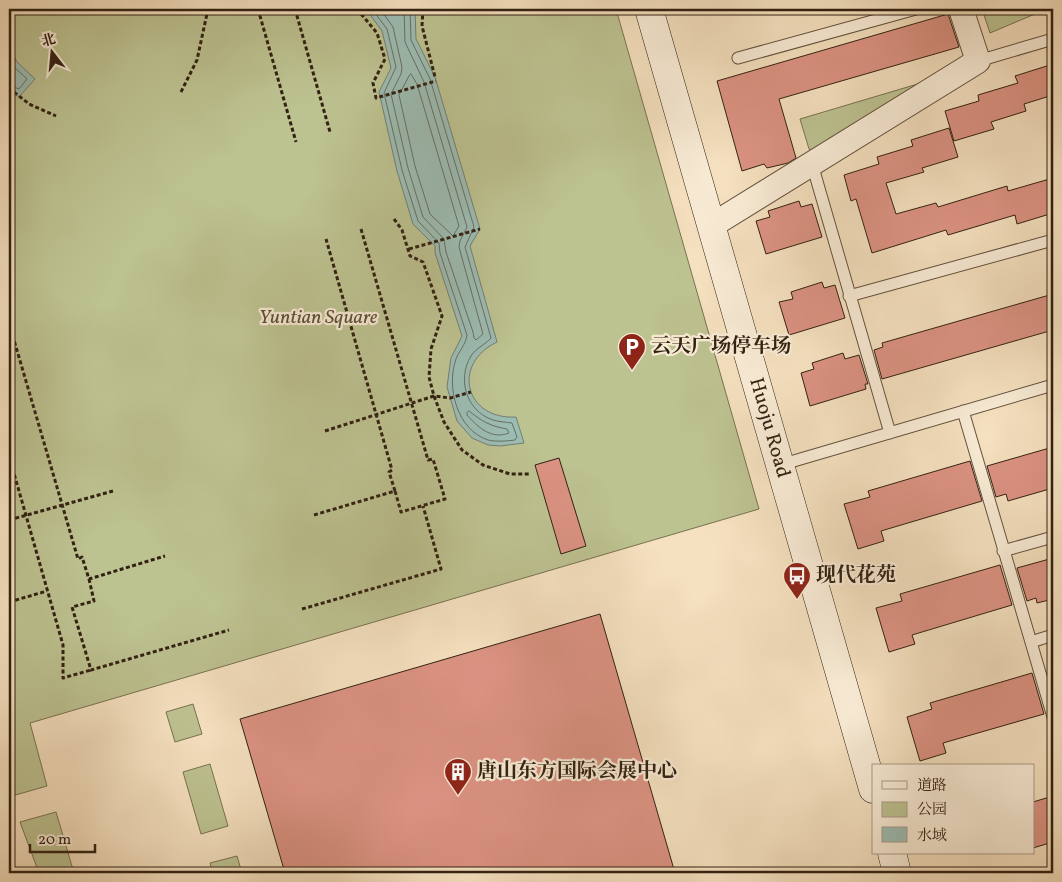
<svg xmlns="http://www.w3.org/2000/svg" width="1062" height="882" font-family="Vollkorn,'Noto Serif SC',serif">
	<rect width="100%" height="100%" fill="#f5e0bf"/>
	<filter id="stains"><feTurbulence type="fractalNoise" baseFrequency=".004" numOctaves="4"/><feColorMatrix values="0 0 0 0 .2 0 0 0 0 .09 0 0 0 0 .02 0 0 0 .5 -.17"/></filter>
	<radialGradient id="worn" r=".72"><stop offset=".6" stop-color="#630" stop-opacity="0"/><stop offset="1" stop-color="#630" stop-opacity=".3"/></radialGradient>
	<path fill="#bdc291" stroke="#787252" d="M9 9H616L759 509 30 723 47 786 12 796 9 785Z
		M982 9H1042V11L990 33Z
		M968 69 818 157 809 149 800 119Z
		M193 704 202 734 175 742 166 712Z
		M210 764 228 826 201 834 183 772Z
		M56 812 74 873H39L20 822Z
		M237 856 242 873H213L210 863Z"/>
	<path fill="#9cbdb4" stroke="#727f73" d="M366 9H415L416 39 435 77 480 229 470 246 497 342C451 364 465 420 516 417L524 443 500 446 488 445 472 438 457 421 447 387 451 358 462 336 435 253V246L413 224 397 171 379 92 391 68 382 31Z
		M9 47 17 62 35 79 19 97 9 89Z"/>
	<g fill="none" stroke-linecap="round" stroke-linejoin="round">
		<path stroke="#676f63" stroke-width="1" d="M372 9 387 29 396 67 384 93 402 170 418 221 439 243 440 253 467 335C466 344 459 351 456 359 446 387 457 430 488 440 497 442 507 441 515 440L517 437 512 423C506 422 499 422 493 420 466 411 457 379 471 356 476 348 486 344 491 338L465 247 474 227 430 79 411 40 410 9
			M380 9 393 27 402 67 401 74 391 94 408 168 423 217 444 239 446 252 473 332 474 338 476 340 483 334 459 247 460 241 467 227 424 82 405 42 404 9
			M9 58 13 66 27 79 19 89 9 85
			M411 74 417 84 459 226 453 236 430 214 415 166 399 95 409 76Z
			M469 411C483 422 490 426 507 429L509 433C491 440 478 427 467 415V413Z"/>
	</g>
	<path fill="#db9282" stroke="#322112" d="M948 14 959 47 779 99 796 158 788 163 767 168 764 164 742 171 717 81Z
		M1053 64V95L1024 104 1026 111 991 122 994 129 954 141 945 111 979 101 978 95 1018 83 1015 76Z
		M949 128 958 157 922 168 924 172 886 183 896 214 936 203 938 207 1007 186 1008 191 1053 178V213L1017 224 1015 215 948 235 946 230 872 253 856 199 851 201 844 175 879 164 877 157 913 146 911 140Z
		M799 201 801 207 812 204 822 237 766 254 756 221 770 217 768 211Z
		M822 282 824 288 835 285 845 318 789 335 779 302 793 299 791 292Z
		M1053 294V330L882 379 874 350 883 347 882 343Z
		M843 353 845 359 859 355 868 384H865L866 389 810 406 801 373 814 369 812 363Z
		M1053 447V488L1008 501 1006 494 996 497 987 466Z
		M559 458 586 546 561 554 535 465Z
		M970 461 982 501 881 531 884 541 858 549 844 504 870 497 868 491Z
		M1053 558V599L1037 603 1036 598 1027 601 1017 568Z
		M1000 565 1012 605 912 635 915 644 889 652 876 608 902 601 900 594Z
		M600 614 675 873H285L240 719Z
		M1032 673 1044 714 943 743 946 753 920 761 907 717 932 709 930 703Z
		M1053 796V842L1033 848V802Z"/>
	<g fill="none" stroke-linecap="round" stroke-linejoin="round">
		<defs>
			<path id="lane" d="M738 58 916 9
				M978 61 1053 39
				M812 164 890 433
				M849 296 1053 240
				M963 411 1053 717
				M780 465 1053 385
				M1003 551 1053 537
				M1031 642 1053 635"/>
			<path id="street" d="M711 226 978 61 961 9"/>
			<path id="secondary" d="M649 9 873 789
				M892 853 897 873"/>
		</defs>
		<use href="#lane" stroke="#63513d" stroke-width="13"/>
		<use href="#street" stroke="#63513d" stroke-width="26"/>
		<use href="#secondary" stroke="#322112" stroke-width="29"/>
		<path stroke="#322112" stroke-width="3" stroke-dasharray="4 2.5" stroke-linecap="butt" d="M258 9 296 142
			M295 9 330 132
			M357 9 377 33 385 59 373 83 376 98 436 81
			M423 9 422 26 435 77
			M9 88 29 104 56 116
			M181 92 197 60 208 9
			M394 219 402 230 410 256 423 262 442 316 431 349 429 377 434 396 444 422 462 450 483 465 510 474H530
			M361 229 428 460 433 459 445 499 401 512 395 491
			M409 249 480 229
			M9 323 78 559 82 557 89 579 165 556
			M325 431 434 396 450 398 471 392
			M9 456 63 645V678L91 670
			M314 515 395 491 389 472 392 470 326 239
			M9 520 113 491
			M89 579 94 601 72 607 91 670 229 630
			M9 602 47 591
			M302 609 441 569 423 506"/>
		<use href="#lane" stroke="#f8ebd5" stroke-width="11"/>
		<use href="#street" stroke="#f8ebd5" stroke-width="24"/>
		<use href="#secondary" stroke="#f8ebd5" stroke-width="28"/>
	</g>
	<defs>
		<symbol id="parking-pin" viewBox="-11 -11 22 30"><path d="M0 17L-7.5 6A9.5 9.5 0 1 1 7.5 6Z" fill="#8f2418" stroke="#f8ebd5"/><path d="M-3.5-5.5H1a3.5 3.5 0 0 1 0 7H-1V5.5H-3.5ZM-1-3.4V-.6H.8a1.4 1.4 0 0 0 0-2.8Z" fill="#fff"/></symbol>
		<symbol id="bus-pin" viewBox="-11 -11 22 30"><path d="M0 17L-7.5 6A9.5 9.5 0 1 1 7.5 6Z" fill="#8f2418" stroke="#f8ebd5"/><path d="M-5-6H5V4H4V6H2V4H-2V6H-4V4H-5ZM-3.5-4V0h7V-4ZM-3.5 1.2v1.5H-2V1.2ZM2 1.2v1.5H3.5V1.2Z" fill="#fff"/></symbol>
		<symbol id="building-pin" viewBox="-11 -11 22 30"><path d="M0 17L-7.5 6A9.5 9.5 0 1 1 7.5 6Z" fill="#8f2418" stroke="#f8ebd5"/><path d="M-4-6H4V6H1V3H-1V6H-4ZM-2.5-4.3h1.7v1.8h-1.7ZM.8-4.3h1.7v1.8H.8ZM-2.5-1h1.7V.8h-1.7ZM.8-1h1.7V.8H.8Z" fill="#fff"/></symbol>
	</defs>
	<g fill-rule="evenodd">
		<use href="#parking-pin" x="616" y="331" width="32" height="43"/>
		<use href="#bus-pin" x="781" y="560" width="32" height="43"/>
		<use href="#building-pin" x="442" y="756" width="32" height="43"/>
	</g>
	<g text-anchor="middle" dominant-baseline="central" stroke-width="4.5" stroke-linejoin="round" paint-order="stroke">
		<g font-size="20" font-style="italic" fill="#5c5138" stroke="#f8ebd5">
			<text x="318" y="318">Yuntian Square</text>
		</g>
		<g font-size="20" font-weight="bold" fill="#322112" stroke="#f8ebd5" text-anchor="start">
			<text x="651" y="347">云天广场停车场</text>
			<text x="816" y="576">现代花苑</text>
			<text x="477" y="772">唐山东方国际会展中心</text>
		</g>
		<g font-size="20" fill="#322112" stroke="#f8ebd5">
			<text transform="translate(769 428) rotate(74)">Huoju Road</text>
		</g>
	</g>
	<rect width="1062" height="882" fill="none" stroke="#f5e0bf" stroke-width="30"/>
	<rect x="10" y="10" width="1042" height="862" fill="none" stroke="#322112" stroke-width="2.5"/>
	<rect x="15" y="15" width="1032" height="852" fill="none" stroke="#322112"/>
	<rect x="872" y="764" width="162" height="90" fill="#f8ebd5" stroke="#a99a87"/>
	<rect x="882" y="781" width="25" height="8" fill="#f8ebd5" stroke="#a99a87"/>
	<text x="917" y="790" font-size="15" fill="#322112">道路</text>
	<rect x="882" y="802" width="25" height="15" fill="#bdc291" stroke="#a99a87"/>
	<text x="917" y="814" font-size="15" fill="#322112">公园</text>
	<rect x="882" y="827" width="25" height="15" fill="#9cbdb4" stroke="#a99a87"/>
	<text x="917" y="840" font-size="15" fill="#322112">水域</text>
	<g transform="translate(52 52) rotate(344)" stroke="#f8ebd5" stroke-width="4" paint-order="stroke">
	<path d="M0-4L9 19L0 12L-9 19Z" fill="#322112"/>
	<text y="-8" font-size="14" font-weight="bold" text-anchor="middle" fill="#322112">北</text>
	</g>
	<path d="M30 844v8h65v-8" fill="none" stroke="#322112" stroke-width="2.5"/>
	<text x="38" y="844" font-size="15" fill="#322112" stroke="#f8ebd5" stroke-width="4" paint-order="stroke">20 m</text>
	<rect width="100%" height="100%" filter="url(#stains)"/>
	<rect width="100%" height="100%" fill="url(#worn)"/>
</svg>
